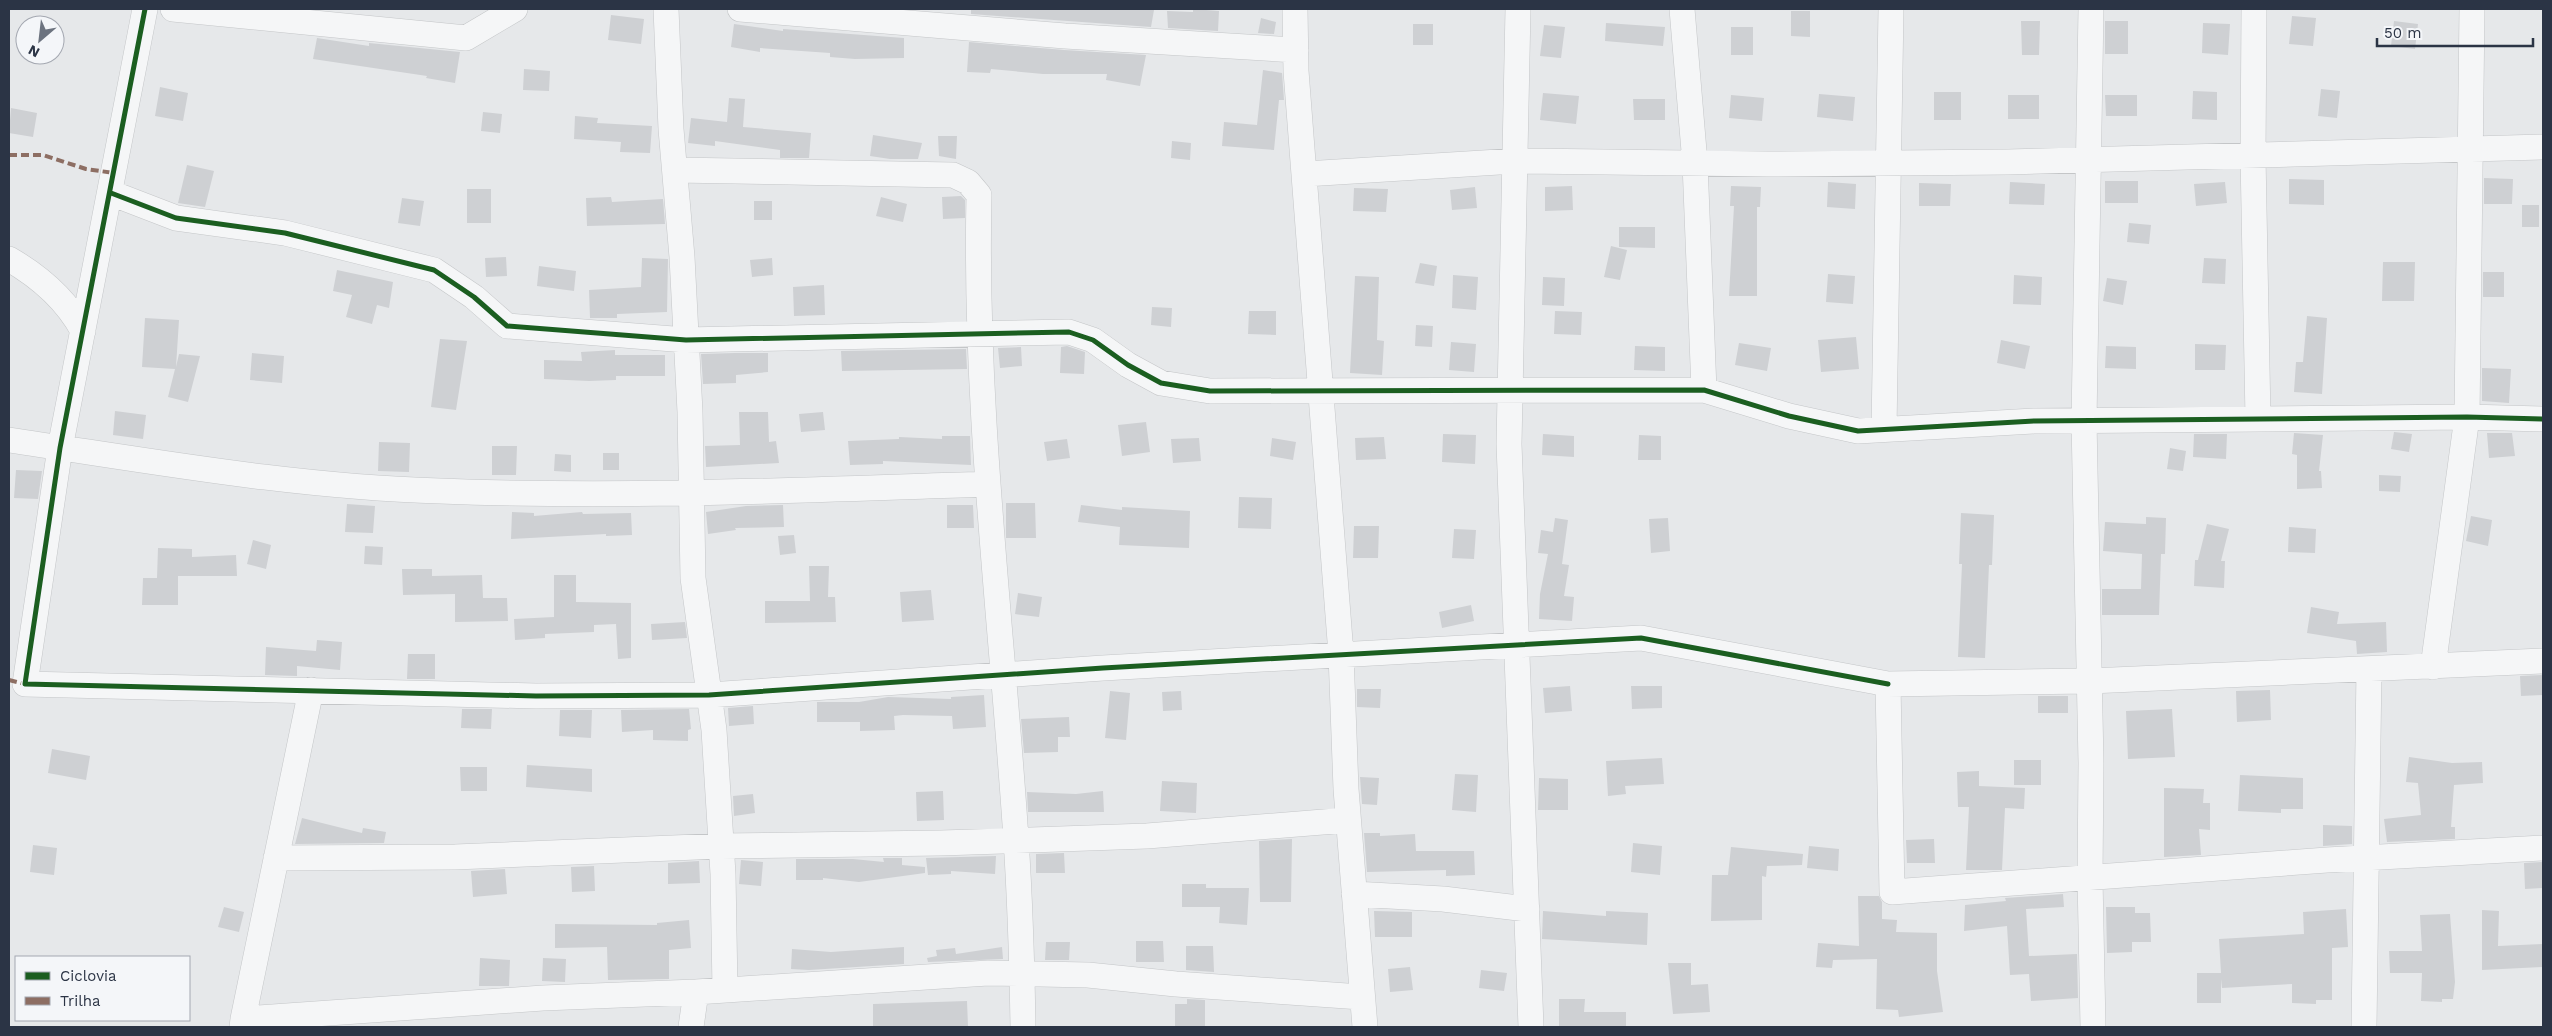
<svg xmlns="http://www.w3.org/2000/svg" width="2552" height="1036" font-family="'Work Sans',sans-serif">
	<rect width="100%" height="100%" fill="#e6e8ea"/>
	<path fill="#ced0d3" d="M971 9H1124L1154 10 1151 27 971 14Z
		M1193 9 1219 11 1218 31 1168 28 1167 11 1193 12Z
		M1791 11H1810V37L1791 36Z
		M611 15 644 19 641 44 608 40Z
		M2292 16 2316 18 2313 46 2289 44Z
		M1261 18 1276 22 1274 34 1258 33Z
		M2021 21H2040L2039 55H2022Z
		M2105 21H2128V54H2105Z
		M2394 21 2418 24 2415 49 2391 46Z
		M1606 23 1665 27 1663 46 1605 41Z
		M2203 23 2230 24 2228 55 2202 53Z
		M734 24 783 31V29L904 38V58L855 59 830 57V53L760 48V52L731 47Z
		M1413 24H1433V45H1413Z
		M1544 25 1565 27 1561 58 1540 56Z
		M1731 27H1753V55H1731Z
		M317 38 369 46V43L460 52 455 83 426 78 427 76 313 59Z
		M969 42 1064 50 1146 55 1140 86 1106 80 1107 74H1043L991 69 990 73 967 72Z
		M524 69 550 71 549 91 523 90Z
		M1263 70 1282 73 1284 100H1279L1274 150 1222 146 1224 122 1257 125Z
		M160 87 188 93 183 121 155 116Z
		M2321 89 2340 91 2337 118 2318 116Z
		M2193 91 2217 92V120L2192 119Z
		M1934 92H1961V120H1934Z
		M1543 93 1579 96 1576 124 1540 120Z
		M1819 94 1855 97 1853 121 1817 117Z
		M1731 95 1764 98 1762 121 1729 118Z
		M2008 95H2039V119H2008Z
		M2105 95H2137V116H2106Z
		M729 98 745 99 743 127 811 133 809 158H780V150L715 141V146L688 143 691 118 727 122Z
		M1633 99H1665V120H1634Z
		M11 108 37 113 33 137 9 133Z
		M483 112 502 114 500 133 481 131Z
		M575 116 598 118 597 123 652 126 650 153 620 152 621 142 574 139Z
		M873 135 922 143 918 159H890L870 156Z
		M938 136H957L956 159 939 156Z
		M1172 141 1191 143 1190 160 1171 158Z
		M187 165 214 171 205 207 178 203Z
		M2484 178 2513 179 2512 204H2484Z
		M2289 179 2324 180V205L2289 204Z
		M2105 181H2138V203H2105Z
		M1828 182 1856 184 1855 209 1827 207Z
		M2010 182 2045 184 2044 205 2009 204Z
		M2225 182 2227 203 2196 206 2194 184Z
		M1919 183 1951 184 1950 206H1919Z
		M1572 186 1573 210 1545 211V187Z
		M1731 186 1761 187 1760 207H1757V296H1729L1734 206H1730Z
		M1475 187 1477 208 1452 210 1450 190Z
		M1354 188 1388 189 1386 212 1353 211Z
		M467 189H491V223H467Z
		M961 196 965 200V218L943 219 942 197Z
		M611 197 612 202 663 199 665 224 587 226 586 198Z
		M881 197 907 204 903 222 876 216Z
		M402 198 424 201 420 226 398 223Z
		M754 201H772V220H754Z
		M2522 205H2539V227H2522Z
		M2129 223 2151 225 2149 244 2127 242Z
		M1619 227H1655V248L1619 247Z
		M1611 246 1627 250 1620 280 1604 277Z
		M506 257 507 276 486 277 485 258Z
		M642 258 668 259 667 312 617 314V318H590L589 290 641 287Z
		M772 258 773 275 752 277 750 260Z
		M2204 258 2226 259 2225 284 2202 283Z
		M2383 262H2415L2414 301H2382Z
		M1420 263 1437 266 1434 286 1415 283Z
		M539 266 576 271 574 291 537 286Z
		M337 270 393 282 389 308 377 305 372 324 346 317 352 295 333 291Z
		M2483 272H2504V297H2483Z
		M1828 274 1855 276 1853 304 1826 302Z
		M1453 275 1478 277 1476 310 1452 308Z
		M2014 275 2042 277 2041 305 2013 304Z
		M1355 276 1379 277 1377 340 1384 341 1382 375 1350 373Z
		M1543 277 1565 278 1564 306 1542 305Z
		M2107 278 2127 281 2123 305 2103 301Z
		M824 285 825 315 794 316 793 287Z
		M1152 307 1172 308 1171 327 1151 325Z
		M1249 311H1276V335L1248 334Z
		M1555 311 1582 312 1581 335 1554 334Z
		M2307 316 2327 318 2322 394 2294 392 2296 362H2303Z
		M145 318 179 320 176 367 179 354 200 356 188 402 168 397 175 369 142 367Z
		M1416 325 1433 326 1432 347 1415 346Z
		M1856 337 1859 369 1821 372 1818 340Z
		M440 339 467 341 456 410 431 407Z
		M2001 340 2030 346 2025 369 1997 363Z
		M1451 342 1476 344 1474 372 1449 370Z
		M1739 343 1771 348 1767 371 1735 365Z
		M2195 344 2226 345 2225 370H2195Z
		M1067 346 1085 352 1084 374 1060 373 1061 347Z
		M1635 346 1665 347V371L1634 370Z
		M2106 346 2136 347V369L2105 368Z
		M1021 347 1022 366 1000 368 998 348Z
		M966 349 967 369 842 371 841 351Z
		M615 350V355H665V376H616V380L589 381 544 379V360L582 361 581 352Z
		M252 353 284 356 282 383 250 380Z
		M735 353H768V372L736 375V383L703 384 701 354Z
		M2482 368 2511 369 2509 403 2482 401Z
		M115 411 146 415 143 439 113 435Z
		M739 412H768L769 442 776 441 779 463 706 467 705 446 740 445Z
		M823 412 825 430 801 432 799 414Z
		M1146 422 1150 452 1122 456 1118 425Z
		M2394 432 2412 434 2409 452 2391 449Z
		M2294 433 2323 435 2319 471H2321L2322 488 2297 489V455L2292 454Z
		M2487 433H2512L2515 456 2489 458Z
		M1443 434 1476 435 1475 464 1442 462Z
		M1543 434 1574 436V457L1542 455Z
		M2194 434H2227L2226 459 2193 457Z
		M1639 435 1661 436V460H1638Z
		M942 436H970L971 465 883 461V464L850 465 848 441 899 439V437L942 439Z
		M1384 437 1386 459 1356 460 1355 438Z
		M1199 438 1201 461 1173 463 1171 439Z
		M1272 438 1296 442 1293 460 1270 456Z
		M1067 439 1070 458 1047 461 1044 442Z
		M379 442 410 443 409 472 378 471Z
		M492 446H517L516 475H492Z
		M2170 448 2186 451 2183 471 2167 469Z
		M603 453H619V470H603Z
		M555 454 571 455V472L554 471Z
		M16 470 42 471 38 499 14 498Z
		M2379 475 2401 476 2400 492 2379 491Z
		M1239 497 1272 498 1271 529 1238 528Z
		M1006 503H1035L1036 538H1006Z
		M347 504 375 506 373 533 345 532Z
		M783 505 784 527 735 528 736 530 708 534 706 512 746 506Z
		M947 505H973L974 528H947Z
		M1081 505 1122 510V507L1190 511 1189 548 1119 545 1120 527 1078 522Z
		M512 512 534 513V516L582 512 583 514 631 513 632 535 606 536V534L511 539Z
		M1961 513 1994 515 1992 565H1989L1985 658 1958 657 1962 564H1959Z
		M2471 516 2492 520 2488 546 2466 541Z
		M2146 517 2166 518 2165 554H2161L2159 615H2102V589H2141L2142 554 2103 551 2105 522 2146 524Z
		M1555 518 1568 520 1562 564 1569 565 1564 596 1574 597 1572 621 1539 619 1540 594 1548 554 1538 553 1541 530 1553 532Z
		M1668 518 1670 551 1651 553 1649 519Z
		M2207 524 2229 529 2221 561H2225L2224 588 2194 586 2195 560H2198Z
		M1354 526H1379L1378 558H1353Z
		M2289 527 2316 529 2315 553 2288 552Z
		M1454 529 1476 530 1474 559 1452 558Z
		M794 535 796 553 780 555 778 536Z
		M253 540 271 545 266 569 247 564Z
		M365 546 383 547 382 565 364 564Z
		M158 548 192 549V557L236 555 237 576H178V605H142L143 578H157Z
		M809 566H829L828 597H835L836 622 765 623V601H810Z
		M402 569H432V576L482 575 483 598H507L508 621 455 622V594L403 595Z
		M554 575H576V602L631 603V658L618 659 616 624 594 625V632L545 634V638L515 640 514 619 554 617Z
		M931 590 934 620 902 622 900 592Z
		M1018 593 1042 597 1039 617 1015 614Z
		M1471 605 1474 621 1442 628 1439 612Z
		M2311 607 2339 612 2337 624 2386 622 2387 652 2357 654 2356 641 2307 633Z
		M685 622 687 638 652 640 651 624Z
		M317 640 342 642 340 670 297 666V676L265 675 266 647 316 651Z
		M408 654H435V679H407Z
		M2543 675V695L2521 696 2520 676Z
		M1570 686 1572 711 1545 713 1543 688Z
		M1631 686H1662V708L1632 709Z
		M1357 689H1381L1380 708 1357 707Z
		M2270 690 2271 720 2237 722 2236 691Z
		M1110 691 1130 693 1126 740 1105 738Z
		M1181 691 1182 710 1163 711 1162 692Z
		M984 695 986 727 953 729 952 716 903 715 894 716 895 730 860 731V722H817V702H859L888 697 951 699V697Z
		M2038 696H2068V713H2038Z
		M753 706 754 724 729 726 728 708Z
		M462 709H492L491 729 461 728Z
		M689 709 691 729 688 730V741L653 740V730L622 732 621 710Z
		M2172 709 2175 757 2128 759 2126 711Z
		M560 710H592L591 738 559 736Z
		M1069 717 1070 737H1058V752L1024 753 1021 719Z
		M52 749 90 756 86 780 48 773Z
		M2409 757 2452 763 2482 762 2483 783 2454 785 2451 827H2455V839L2387 842 2384 819 2421 815 2418 783 2406 782Z
		M1662 758 1664 784 1625 786 1626 794 1608 796 1606 761Z
		M2014 760H2041V785H2014Z
		M527 765 592 769V792L526 787Z
		M460 767H487V791H461Z
		M1979 771V786L2025 788 2024 809 2005 808 2002 870H1966L1969 807H1958L1957 772Z
		M1455 774 1478 775 1476 812 1452 810Z
		M2240 775 2303 778V809H2281V813L2238 811Z
		M1360 777 1379 778 1377 805 1362 804Z
		M1539 778 1568 779V810H1538Z
		M1162 781 1197 783 1196 813 1160 811Z
		M2164 788 2204 789 2203 803H2210V830L2199 829 2201 855 2164 857Z
		M943 791 944 820 917 821 916 792Z
		M1103 791 1104 812H1028L1027 792 1076 794Z
		M753 794 755 813 734 816 733 796Z
		M302 818 362 833 363 828 386 832 384 843 295 844Z
		M2323 825 2352 826V844L2323 846Z
		M1364 833H1380V836L1415 834 1416 851H1474L1475 875 1446 876V870L1367 872Z
		M1292 839 1291 902H1260L1259 841Z
		M1934 839 1935 863H1907L1906 840Z
		M1633 843 1662 846 1660 875 1631 872Z
		M33 845 57 848 54 875 30 872Z
		M1809 846 1839 849 1838 871 1807 868Z
		M1731 847 1803 854 1802 865 1767 866 1766 877 1762 876V920L1711 921 1712 875H1728Z
		M1064 853 1065 873H1036V854Z
		M996 856 995 874 951 871V874L928 875 926 858Z
		M883 858H902V865L925 867V873L859 882 823 878V880H796V859H853L884 862Z
		M741 860 763 862 761 886 739 884Z
		M699 861 700 883 668 884V863Z
		M2543 862V888L2525 889 2524 863Z
		M594 866 595 891 572 892 571 867Z
		M505 869 507 894 473 897 471 871Z
		M1182 884H1206V888H1249L1247 925 1219 923 1220 907H1182Z
		M2063 894 2064 907 2026 909 2029 956 2077 954 2078 998 2031 1001 2029 974 2010 975 2007 926 1964 931 1965 905 2006 901 2005 898Z
		M1858 896H1879L1882 902V919L1897 920 1896 932 1937 933V971L1943 1012 1899 1017 1898 1010 1876 1009 1877 959 1833 960 1832 968 1816 967 1818 943 1859 946Z
		M224 907 244 912 239 932 218 927Z
		M2106 907H2135V913H2150L2151 942H2132V952L2107 953Z
		M2346 909 2348 947 2332 948V1000H2316V1004L2292 1003V984L2222 988 2221 979V1003H2197V973H2221L2219 939 2304 934 2303 912Z
		M2482 910 2499 911 2498 946 2543 944V967L2482 970Z
		M1374 911 1412 912V937H1375Z
		M1543 911 1606 916V911L1648 913 1647 945 1542 939Z
		M2450 914 2455 982 2453 999H2442V1002L2421 1001 2422 973H2390L2389 951H2422L2420 915Z
		M689 920 691 948 669 950V979L608 980 607 947 555 948V924L657 925V923Z
		M1136 941H1163L1164 962H1136Z
		M1046 942H1070L1069 960H1045Z
		M1186 946H1213L1214 972 1186 970Z
		M904 947V964L809 970 791 969 792 949 831 952Z
		M1002 947 1003 959 928 962 927 958 937 956 936 950 955 948 956 954Z
		M480 958 510 960 509 986H479Z
		M543 958 566 959 565 982 542 981Z
		M1668 963H1691V985L1708 984 1710 1012 1673 1014Z
		M1410 967 1413 990 1390 992 1388 969Z
		M1481 970 1507 973 1504 991 1479 988Z
		M1187 999 1205 1000V1027H1175V1004H1187Z
		M1559 999H1585L1584 1012H1626V1027H1559Z
		M967 1001 968 1026 873 1027V1004Z"/>
	<g fill="none" stroke-linecap="round" stroke-linejoin="round">
		<defs>
			<path id="street" d="M145 9 60 448 25 684 536 696 709 695 1103 668 1641 638 1888 684
				M173 9 466 38 515 9
				M666 9 671 129 682 257 690 412 693 578 714 730 723 874 725 990
				M740 9 1065 36 1296 50
				M1295 9 1296 71 1341 654 1346 789 1365 1027
				M1518 9 1509 444 1531 1027
				M1682 9 1695 163 1704 390
				M2091 9 2084 421 2091 763 2090 878 2093 1027
				M2254 9 2253 156 2258 419
				M675 170 953 175 968 182 979 195C974 410 1002 624 1016 839 1020 901 1022 964 1023 1027
				M1305 174 1515 161 1768 164 2008 162 2543 147
				M111 193 176 218 285 233 434 270 474 297 507 326 686 340 1069 332 1093 340 1128 365 1161 383 1210 391 1704 390 1789 416 1858 431 2034 421 2467 417 2543 419
				M9 259C40 277 66 299 83 331
				M1884 429 1891 9
				M9 440C152 461 295 487 440 491 623 498 805 490 988 484
				M2543 661 2090 681 1888 684 1892 892 2327 860 2543 848
				M2433 667 2467 417 2472 9
				M276 858 455 857 721 846 941 843 1147 836 1348 820
				M1354 894 1443 899 1527 909
				M243 1019 311 690
				M242 1027 243 1019 543 998 696 992 988 973 1088 975 1176 984 1361 997
				M691 1027 696 992
				M2364 1027 2369 669"/>
		</defs>
		<use href="#street" stroke="#c4c6c8" stroke-width="26"/>
		<use href="#street" stroke="#f5f6f7" stroke-width="25"/>
		<path stroke="#8d6e63" stroke-width="4" stroke-dasharray="8 4" stroke-linecap="butt" d="M9 155H43L86 169 114 173
			M9 680 25 684"/>
		<defs>
			<path id="cycleway" d="M145 9 60 448 25 684 536 696 709 695 1103 668 1641 638 1888 684
				M111 193 176 218 285 233 434 270 474 297 507 326 686 340 1069 332 1093 340 1128 365 1161 383 1210 391 1704 390 1789 416 1858 431 2034 421 2467 417 2543 419"/>
		</defs>
		<use href="#cycleway" stroke="#f4f6f9" stroke-width="8"/>
		<use href="#cycleway" stroke="#1b5e20" stroke-width="5"/>
	</g>
	<rect width="2552" height="1036" fill="none" stroke="#2b3445" stroke-width="20"/>
	<rect x="15" y="956" width="175" height="65" fill="#f4f6f9" stroke="#a4a8b1"/>
	<rect x="25" y="972" width="25" height="8" fill="#1b5e20" stroke="#a4a8b1"/>
	<text x="60" y="981" font-size="15" fill="#2b3445">Ciclovia</text>
	<rect x="25" y="997" width="25" height="8" fill="#8d6e63" stroke="#a4a8b1"/>
	<text x="60" y="1006" font-size="15" fill="#2b3445">Trilha</text>
	<g transform="translate(40 40) rotate(208)"><circle r="24" fill="#f4f6f9" stroke="#a4a8b1"/>
	<path d="M0-4L9 19L0 12L-9 19Z" fill="#6c737f"/>
	<text y="-8" font-size="14" font-weight="bold" text-anchor="middle" fill="#2b3445">N</text>
	</g>
	<path d="M2377 38v8h156v-8" fill="none" stroke="#2b3445" stroke-width="2.5"/>
	<text x="2384" y="38" font-size="15" fill="#2b3445" stroke="#f4f6f9" stroke-width="4" paint-order="stroke">50 m</text>
</svg>
